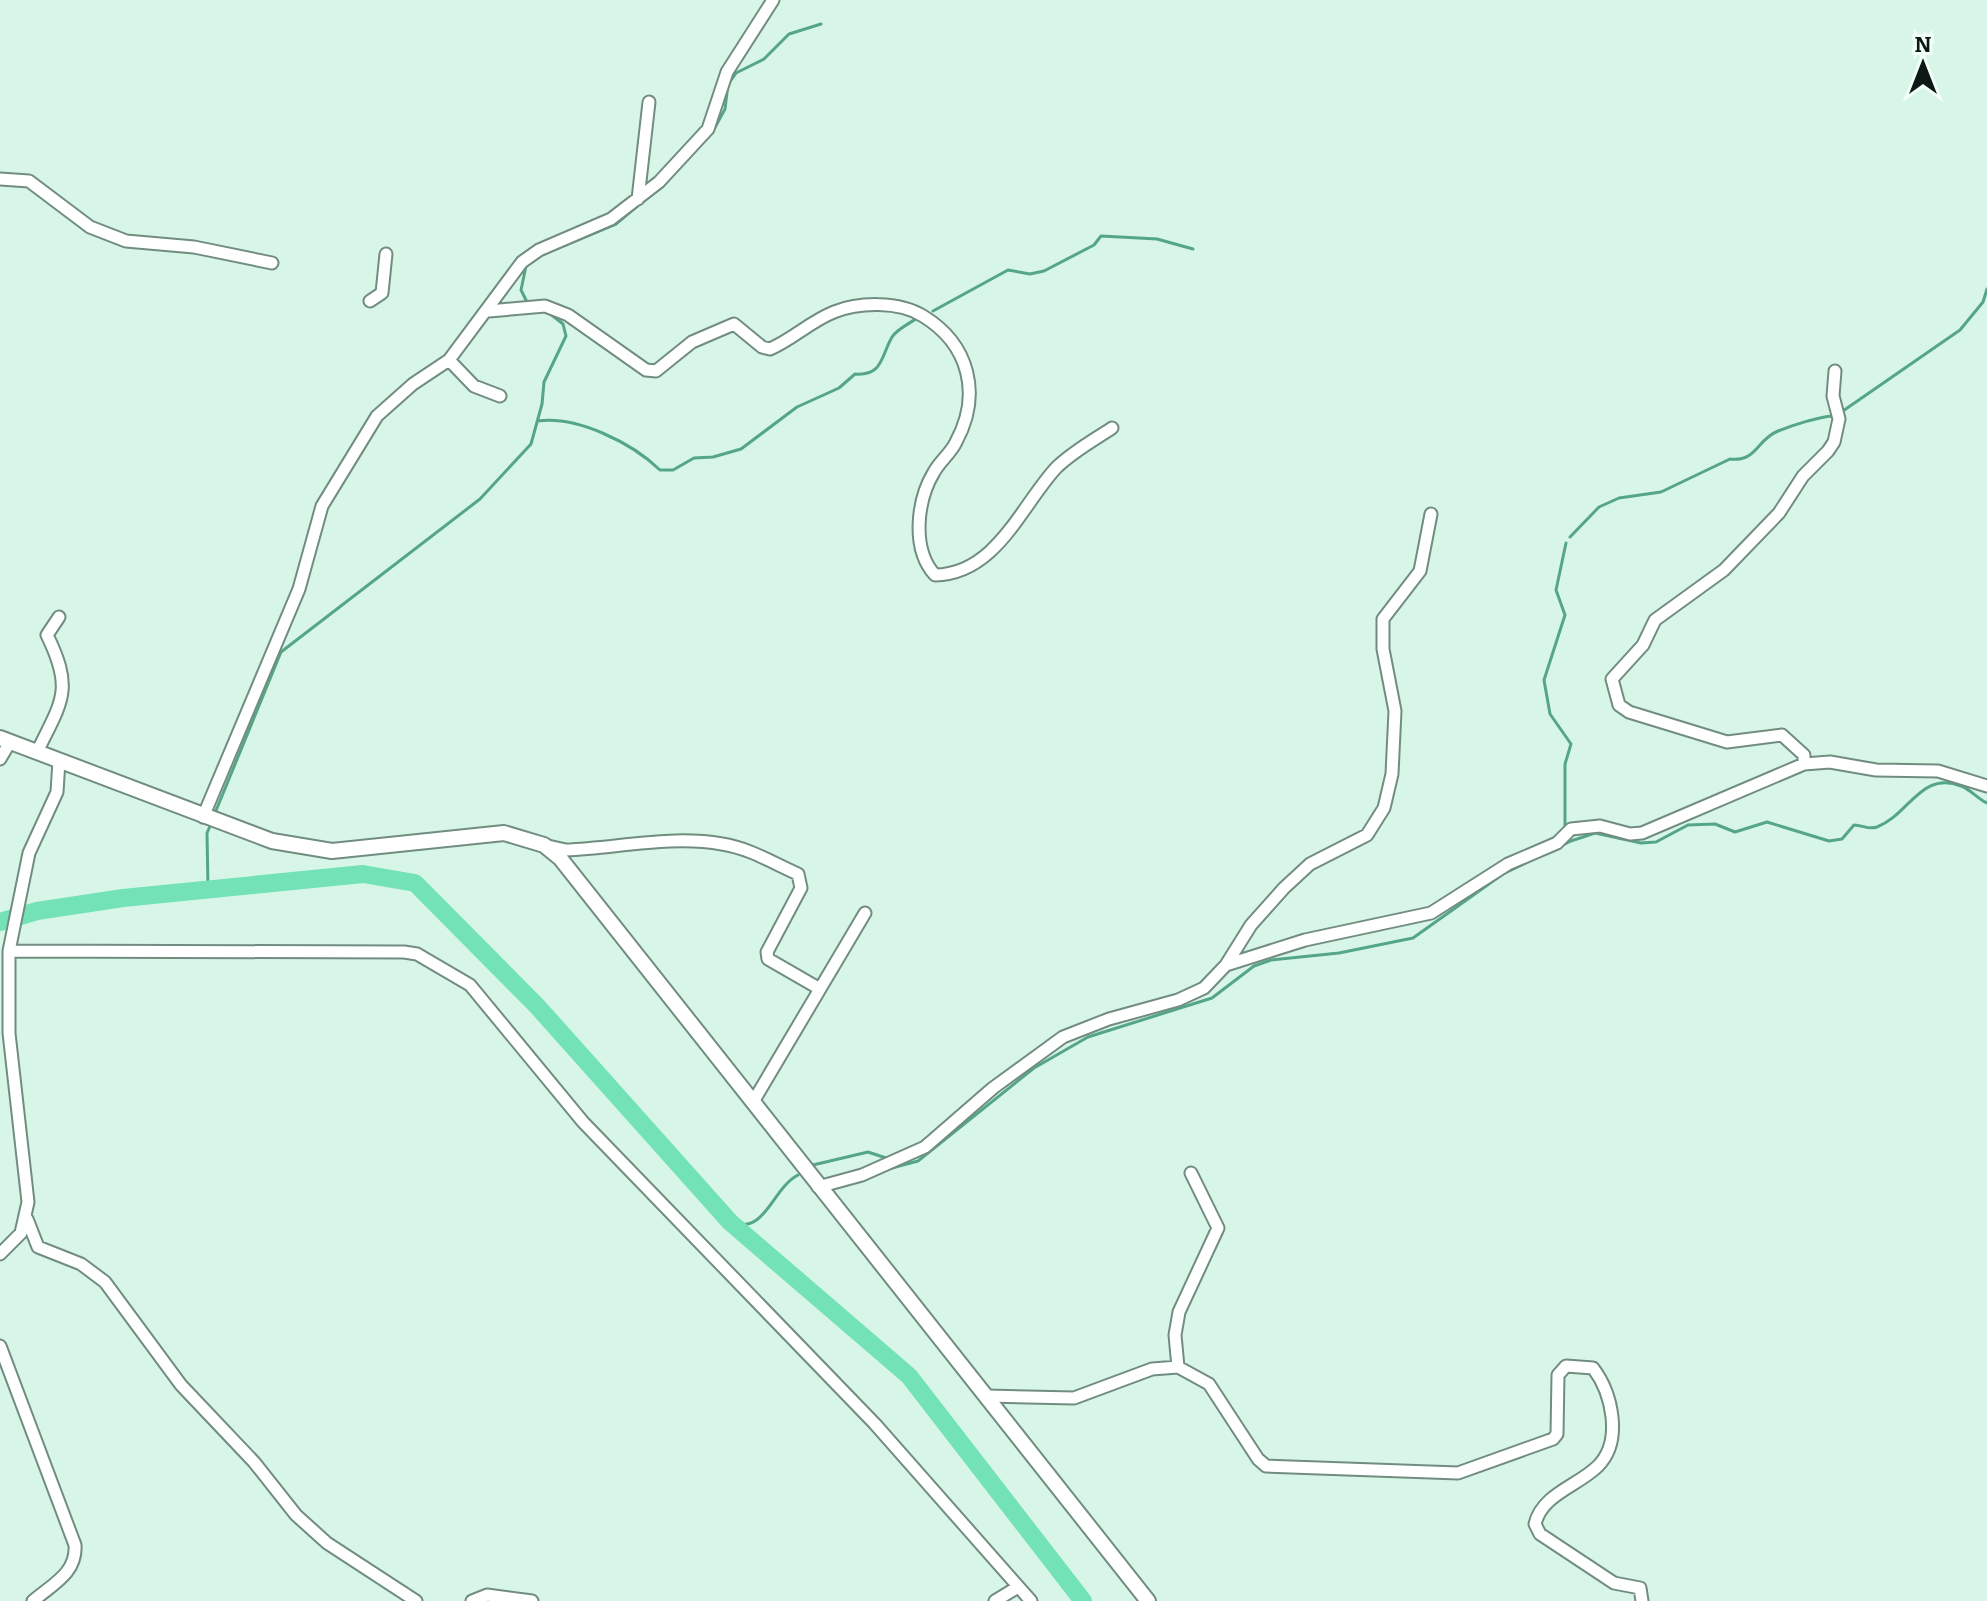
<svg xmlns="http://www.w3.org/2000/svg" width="1987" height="1601" font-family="Bitter,serif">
	<rect width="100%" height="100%" fill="#d8f6e8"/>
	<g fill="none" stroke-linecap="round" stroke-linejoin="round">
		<path stroke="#55a686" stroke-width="3" d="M713 131 725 109 728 84 736 73 764 59 789 34 821 24
			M537 257 616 224 649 196
			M526 266 521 290 528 304
			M933 311 1008 270 1030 274 1044 271 1094 245 1101 236 1157 239 1193 249
			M1840 413 1960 330 1983 302 1987 289
			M538 421C578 416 632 443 660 470H673L694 458 713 457 741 449 797 407 839 388 855 374C883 376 881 356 892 337 897 329 909 324 917 318
			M1570 537 1599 507 1619 498 1661 492 1730 459C1757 462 1756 440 1778 431 1793 425 1818 417 1833 416
			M215 813 281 652 480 499 531 444 542 404 544 382 566 336 563 324 549 313
			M1565 828V764L1571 744 1550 714 1544 680 1565 615 1556 590 1566 543
			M208 889 207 833 211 824
			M813 1165 868 1152 886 1158
			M892 1168 918 1161 1034 1068 1088 1037 1212 998 1254 966 1271 960 1339 953 1413 938 1503 874 1571 841 1595 833 1641 843 1656 842 1688 825 1715 824 1735 832 1767 822 1829 841 1842 839 1854 825C1863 825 1868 830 1877 827 1909 815 1921 770 1961 786 1970 789 1978 799 1987 803
			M730 1222C766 1236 771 1189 798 1175"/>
		<path stroke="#74e2b7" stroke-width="18" d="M0 922 37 911 123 898 363 874 415 883 537 1006 730 1222 909 1376 1083 1601"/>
		<defs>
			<path id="minor" d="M0 179 29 181 90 227 126 241 194 247 272 263
				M638 199 649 102
				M370 301 382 293 386 254
				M489 311 545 306 568 315 646 370 656 371 692 342 734 324 762 347 770 349C793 339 811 321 834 312 859 302 899 301 923 316 969 344 982 394 956 442 951 453 940 461 934 472 917 500 911 549 935 575 996 574 1021 506 1056 468 1072 452 1094 440 1112 428
				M449 360 474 386 500 396
				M37 752C62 701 74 690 47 635L59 617
				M0 759 10 742
				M1804 764V755L1782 735 1727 742 1629 712 1619 705 1612 679 1643 645 1655 620 1724 570 1779 513 1803 476 1828 451 1834 442 1839 419 1833 396 1835 371
				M203 817 299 589 322 506 377 416 413 384 449 360 522 262 539 250 611 219 659 182 708 129 727 72 773 0
				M548 846 566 850C617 848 671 835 722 844 749 848 773 863 798 874L801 888 767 952 768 959 820 989
				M9 951 404 952 417 954 470 985 583 1122 875 1424 1031 1601
				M1226 965 1305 940 1431 913 1508 864 1557 843 1571 829 1600 826 1630 834 1642 833 1804 764 1830 762 1876 770 1938 771 1987 786
				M753 1102 865 913
				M818 1187 862 1175 925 1147 993 1088 1063 1037 1109 1019 1178 1000 1204 988 1226 965 1251 925 1284 888 1310 864 1367 835 1384 808 1392 774 1395 711 1383 649V619L1420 571 1431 514
				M27 1219 38 1247 81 1264 105 1282 181 1385 254 1462 296 1515 327 1543 416 1601
				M0 1254 21 1233 28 1202 9 1033V951L29 853 57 792 59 761
				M0 1346 75 1545C77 1573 53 1584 33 1601
				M1178 1367 1175 1335 1179 1312 1218 1228 1191 1173
				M987 1396 1074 1398 1152 1369 1178 1367 1209 1384 1258 1459 1266 1466 1458 1473 1553 1439 1557 1434 1558 1375 1566 1366 1593 1368C1612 1393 1623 1441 1598 1466 1578 1486 1542 1494 1535 1524L1540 1534 1614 1583 1640 1588 1642 1601
				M472 1601 487 1595 532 1601
				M995 1601 1018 1587"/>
			<path id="major" d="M0 738 272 841 332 851 504 833 544 845 560 858 1148 1601"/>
		</defs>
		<use href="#minor" stroke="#718d80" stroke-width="15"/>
		<use href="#major" stroke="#718d80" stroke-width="18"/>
		<use href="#minor" stroke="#fff" stroke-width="11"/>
		<use href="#major" stroke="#fff" stroke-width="14"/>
	</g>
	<g transform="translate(1923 64)" stroke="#f2fef8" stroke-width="6" paint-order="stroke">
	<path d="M0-6L14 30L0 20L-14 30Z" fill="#0e1915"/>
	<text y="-12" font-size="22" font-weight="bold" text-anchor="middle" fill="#0e1915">N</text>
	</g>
</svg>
